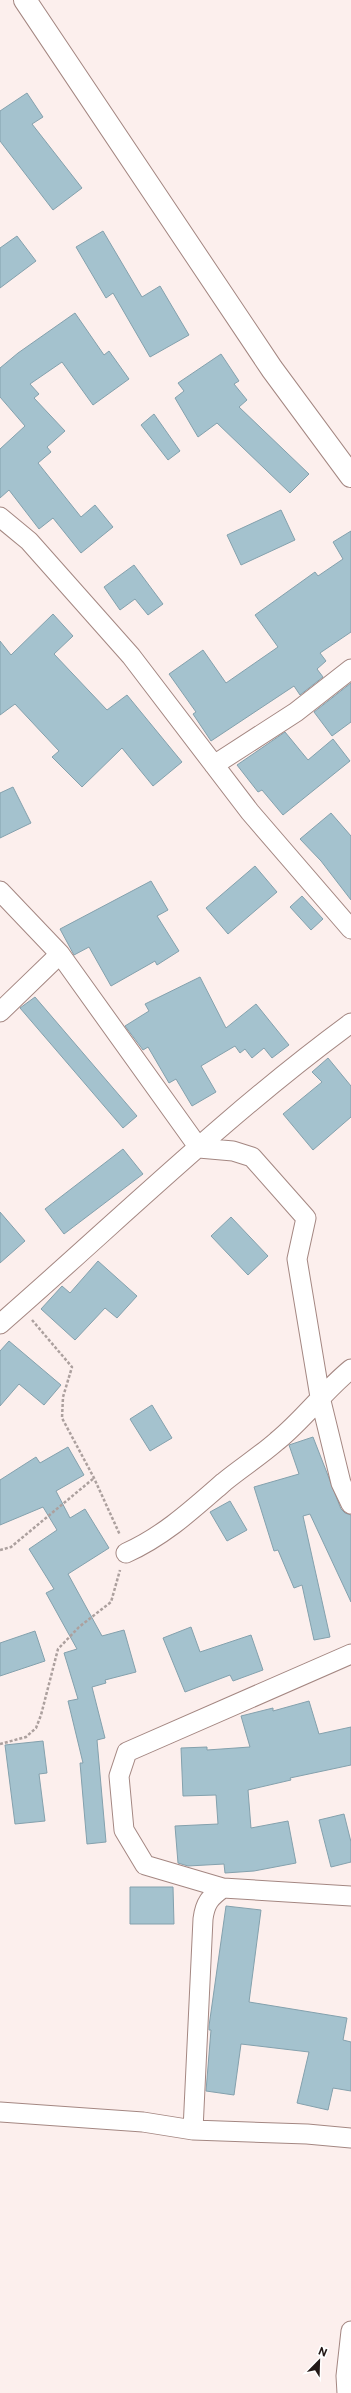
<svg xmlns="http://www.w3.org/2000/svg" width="351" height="2393" font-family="Commissioner,sans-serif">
	<rect width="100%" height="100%" fill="#fcefed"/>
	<path fill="#a4c2ce" stroke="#84a1ad" d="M27 93 43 117 32 124 82 188 53 210 0 141V111Z
		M103 231 142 297 160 286 189 335 150 357 113 293 106 298 76 247Z
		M17 236 36 261 0 288V248Z
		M75 313 104 355 109 351 129 379 93 405 62 362 30 384 39 394 34 398 65 431 47 447 51 452 38 463 81 517 95 505 113 527 81 553 53 518 39 529 9 490 0 498V449L25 426 0 397V368L18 353Z
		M221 354 239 381 234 384 247 400 239 407 309 474 290 493 217 423 198 437 175 398 184 391 178 383Z
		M154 414 180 451 168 460 141 425Z
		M281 510 295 540 241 565 227 535Z
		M351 531V632L320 653 326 661 317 669 323 677 300 695 294 686 211 741 193 714 196 712 169 674 203 650 226 683 278 647 255 615 315 572 318 576 343 559 333 542Z
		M134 565 163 604 148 615 135 599 120 610 104 587Z
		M53 614 73 636 54 654 107 710 127 695 182 762 153 786 122 748 82 787 52 757 59 751 15 704 0 715V641L11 655Z
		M351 683V722L332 736 314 712Z
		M285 732 308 760 333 739 350 761 283 815 262 790 258 792 237 765Z
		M13 787 31 823 0 838V793Z
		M331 813 351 836V900L321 861 300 839Z
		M255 866 277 892 228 934 206 908Z
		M151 881 168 910 157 916 179 951 157 965 155 961 111 986 89 947 74 955 60 929Z
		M302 896 323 919 311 930 290 907Z
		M200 977 226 1028 256 1004 289 1045 272 1058 264 1048 252 1058 245 1049 240 1053 235 1046 201 1066 216 1092 192 1106 176 1079 169 1083 148 1047 143 1050 125 1026 149 1011 145 1004Z
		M35 997 137 1116 123 1128 20 1008Z
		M328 1058 351 1086V1117L313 1150 283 1114 322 1082 312 1072Z
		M123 1149 143 1174 64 1234 45 1209Z
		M0 1212 25 1241 0 1263Z
		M231 1217 268 1256 248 1275 211 1236Z
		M98 1261 137 1296 117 1318 105 1308 75 1340 41 1309 62 1286 70 1293Z
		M9 1341 61 1385 44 1405 19 1384 0 1406V1351Z
		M152 1405 172 1438 150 1451 130 1419Z
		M313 1437 341 1509 345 1513 351 1515V1602L310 1514 303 1516 330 1637 314 1640 302 1585 294 1588 278 1550 274 1551 254 1487 299 1474 289 1445Z
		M68 1447 84 1475 56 1491 70 1518 85 1509 109 1548 68 1574 102 1636 124 1630 136 1672 105 1680 106 1683 92 1687 105 1738 97 1740 106 1842 87 1844 80 1763H83L68 1701 78 1699 64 1653 77 1649 46 1593 54 1589 29 1549 57 1530 43 1507 0 1525V1480L36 1457 40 1463Z
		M230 1501 247 1530 227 1541 210 1512Z
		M191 1627 200 1652 251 1635 263 1670 233 1681 230 1675 185 1692 163 1638Z
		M35 1631 45 1661 0 1676V1643Z
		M309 1701 319 1734 351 1727V1765L290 1778 291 1780 248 1790 251 1828 288 1821 296 1863 254 1871 225 1873 224 1864 188 1866 178 1863 175 1826 218 1824 216 1795 183 1796 181 1748 207 1747V1750L250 1747 241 1716 273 1708V1711Z
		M43 1741 47 1773 39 1774 45 1821 15 1824 5 1745Z
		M344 1814 351 1842V1862L331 1867 319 1820Z
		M130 1887H173L174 1924H130Z
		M226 1906 261 1910 249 2002 347 2018 343 2040 351 2042V2091L333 2088 328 2110 297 2103 309 2052 241 2044 234 2095 206 2091 211 2030H209V2026Z"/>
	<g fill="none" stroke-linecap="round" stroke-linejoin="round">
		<defs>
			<path id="minor" d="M0 517 29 541 131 656 250 812 351 929
				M214 765 296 712 351 669
				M0 891 60 954 199 1148 233 1151 252 1157 306 1218 297 1259 320 1397 341 1483 351 1504
				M0 1012 60 954
				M0 1324C116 1223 227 1114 351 1023
				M126 1553C164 1536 193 1509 224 1482 241 1468 260 1456 277 1441 304 1419 324 1391 351 1369
				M223 1888 145 1865 124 1830 119 1776 127 1752 351 1654
				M0 2112 143 2122 193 2130 307 2134 351 2138
				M193 2130 203 1919C205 1903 210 1897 223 1888L351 1896
				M347 2393 346 2376 351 2331"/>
			<path id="tertiary" d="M25 0 272 369 351 476"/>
		</defs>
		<use href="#minor" stroke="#a48782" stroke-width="21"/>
		<use href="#tertiary" stroke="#a48782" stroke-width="24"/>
		<path stroke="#aca09e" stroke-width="2.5" stroke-dasharray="3 2" stroke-linecap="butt" d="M32 1320 72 1367 63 1397 62 1418 94 1478 120 1535
			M0 1550 11 1547 94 1478
			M0 1744 26 1737 36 1728 41 1715 58 1649 79 1627 111 1602 120 1570"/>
		<use href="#minor" stroke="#fff" stroke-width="19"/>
		<use href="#tertiary" stroke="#fff" stroke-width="22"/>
	</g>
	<g transform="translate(319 2361) rotate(23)" stroke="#ffffff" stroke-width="3" paint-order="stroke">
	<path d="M0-3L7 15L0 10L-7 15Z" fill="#231816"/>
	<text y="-6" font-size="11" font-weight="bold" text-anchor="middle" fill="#231816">N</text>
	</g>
</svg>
